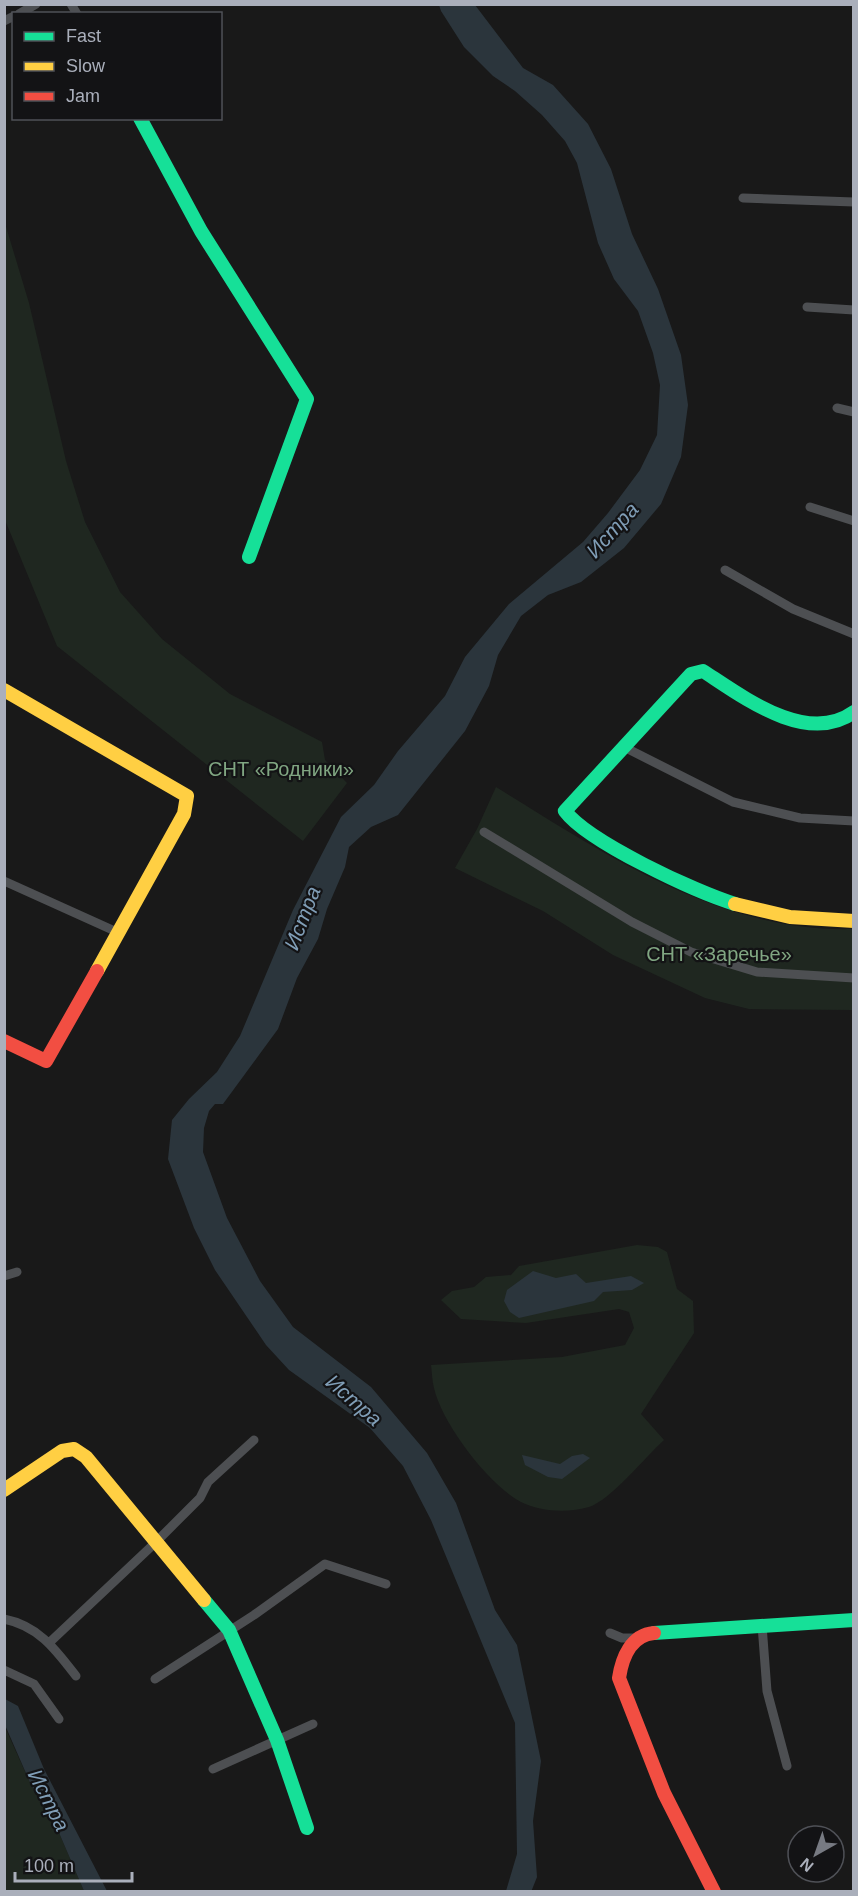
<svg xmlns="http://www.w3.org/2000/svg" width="858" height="1896" font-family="Arial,sans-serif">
	<rect width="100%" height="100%" fill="#191919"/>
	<path fill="#1f2720" d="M4 220 29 303 66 461 85 522 120 592 162 639 230 694 322 742 325 760 347 783 303 841 57 646 5 520Z
		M496 787C605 854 721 933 853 929V1010L749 1009 705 998 613 955 543 911 455 868 477 829Z
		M637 1245 658 1247 667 1252 677 1289 693 1301 694 1333 641 1414 664 1440C644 1458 612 1499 589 1507 569 1513 540 1512 521 1502 489 1485 442 1424 434 1388 432 1381 432 1372 431 1365L562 1357 625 1345 634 1328 629 1312 619 1309 526 1323 461 1319 441 1300 452 1291 474 1287 486 1277 511 1275 519 1266Z
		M4 1725 32 1787 45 1800 84 1891H5Z"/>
	<path fill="#2b353c" d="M439 5H475L523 68 553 85 588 124 611 169 632 234 658 289 681 355 688 405 681 457 661 504 624 548 581 582 548 595 521 616 498 655 489 686 465 731 398 815 371 827 349 847 345 867 327 909 318 939 297 978 278 1029 223 1104H215L209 1111 204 1128 203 1152 227 1218 260 1281 293 1327 371 1387 427 1453 456 1503 495 1610 517 1645 541 1761 533 1821 537 1877 531 1892 506 1891 517 1854 515 1723 431 1520 403 1466 370 1428 289 1370 266 1345 215 1270 194 1228 168 1159 172 1120 189 1099 217 1072 240 1036 293 910 341 817 374 785 398 751 445 696 465 657 509 604 583 542 608 513 640 470 657 435 660 385 653 353 638 311 614 279 598 243 577 163 565 141 542 115 515 91 493 76 464 47 441 11Z
		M533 1271 556 1278 576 1274 586 1283 631 1276 644 1283 632 1290 603 1292 594 1301 519 1318 510 1312 504 1301 507 1290Z
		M583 1454 590 1458 562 1479 548 1477 525 1465 522 1455 560 1464 572 1456Z
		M5 1699 18 1706 44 1769 107 1891H84L45 1800 32 1787 5 1725Z"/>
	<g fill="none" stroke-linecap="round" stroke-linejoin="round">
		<path stroke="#4d4f52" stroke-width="9" d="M71 4 77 14
			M19 14 36 4
			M4 21 14 16
			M743 198 854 202
			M807 307 854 310
			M837 408 854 412
			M810 507 854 521
			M725 570 793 609 854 634
			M624 747 733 802 800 818 854 821
			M484 832 632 922 691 952 757 972 854 978
			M4 881 117 932
			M4 1276 17 1272
			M4 1619C39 1626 56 1650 76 1676
			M762 1625 767 1691 787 1766
			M610 1633 622 1638H637
			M50 1642 155 1543 200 1498 208 1482 254 1440
			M4 1670 34 1684 59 1719
			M155 1679 254 1615 325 1564 386 1584
			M213 1769 313 1724"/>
		<path stroke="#16e098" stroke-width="14" d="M140 118 201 231 307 399 249 557
			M735 904C696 892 588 842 565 811L691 674 703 671C743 697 807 746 854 712
			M204 1600 229 1630 277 1740 307 1828
			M654 1633 854 1620"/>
		<path stroke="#ffcf43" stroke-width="14" d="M4 690 187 796 184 814 97 971
			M735 904 790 917 854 921
			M4 1490 62 1451 74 1449 86 1457 204 1600"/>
		<path stroke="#f24e42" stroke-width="14" d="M4 1041 46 1061 97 971
			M654 1633C631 1635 622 1658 619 1678L664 1793 714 1892"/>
	</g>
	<g text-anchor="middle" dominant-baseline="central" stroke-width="4.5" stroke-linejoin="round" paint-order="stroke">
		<g font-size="20" fill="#80a682" stroke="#131315">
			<text x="281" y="769">СНТ «Родники»</text>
			<text x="719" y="954">СНТ «Заречье»</text>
		</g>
		<g font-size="21" font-style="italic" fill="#809eb7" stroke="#131315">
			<text transform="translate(612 530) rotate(-48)">Истра</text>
			<text transform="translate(302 918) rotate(-69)">Истра</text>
			<text transform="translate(354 1400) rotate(41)">Истра</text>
			<text transform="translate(49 1800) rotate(63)">Истра</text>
		</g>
	</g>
	<rect width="858" height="1896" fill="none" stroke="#aaafbb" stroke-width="12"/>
	<rect x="12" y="12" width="210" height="108" fill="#131315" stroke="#4f5157" stroke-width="1.5"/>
	<rect x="24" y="32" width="30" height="9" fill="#16e098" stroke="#4f5157" stroke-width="1.5"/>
	<text x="66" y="42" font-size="18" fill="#aaafbb">Fast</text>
	<rect x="24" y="62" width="30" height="9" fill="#ffcf43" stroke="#4f5157" stroke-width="1.5"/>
	<text x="66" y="72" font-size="18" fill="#aaafbb">Slow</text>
	<rect x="24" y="92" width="30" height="9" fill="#f24e42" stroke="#4f5157" stroke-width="1.5"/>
	<text x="66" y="102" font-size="18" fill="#aaafbb">Jam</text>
	<g transform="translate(816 1854) rotate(220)"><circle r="28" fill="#131315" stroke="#4f5157" stroke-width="1.5"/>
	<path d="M0-4.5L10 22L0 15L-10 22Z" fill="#777a82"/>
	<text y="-9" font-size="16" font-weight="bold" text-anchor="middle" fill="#aaafbb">N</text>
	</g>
	<path d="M15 1872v9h117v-9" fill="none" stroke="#aaafbb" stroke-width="3"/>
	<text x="24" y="1872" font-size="18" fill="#aaafbb" stroke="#131315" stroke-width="4.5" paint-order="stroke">100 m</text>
</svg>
